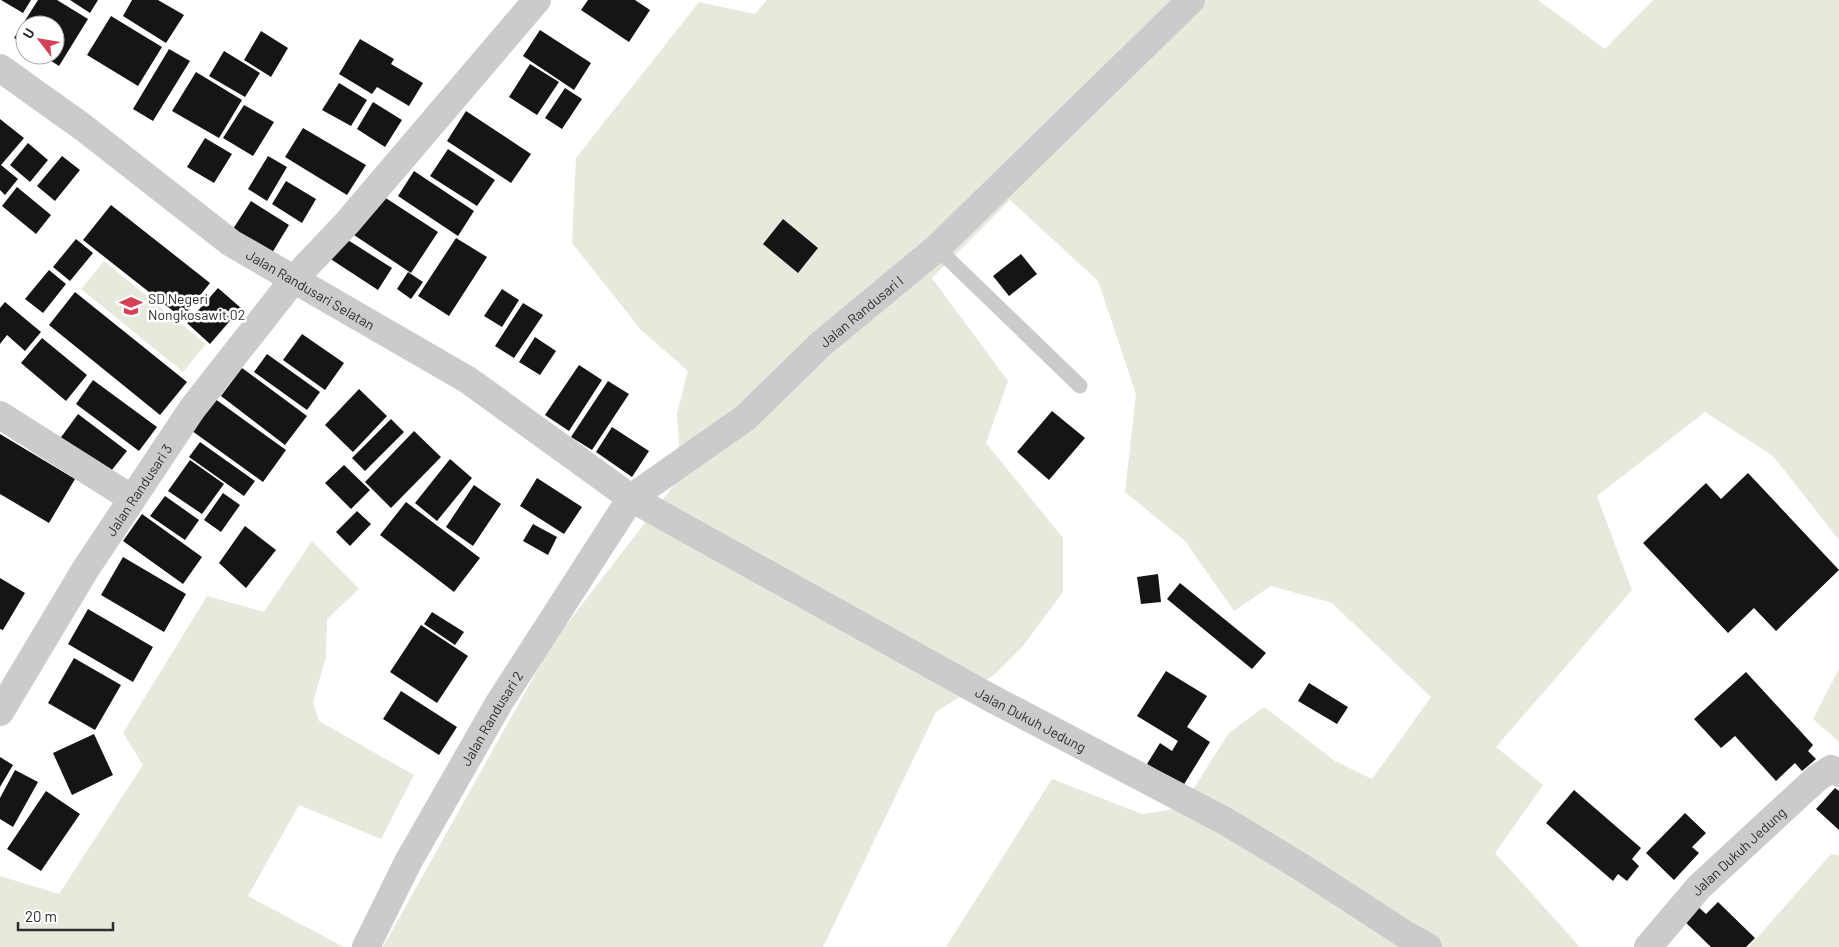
<svg xmlns="http://www.w3.org/2000/svg" width="1839" height="947" font-family="Barlow,sans-serif">
	<rect width="100%" height="100%" fill="#fff"/>
	<path fill="#e5eadd" d="M767 0H1538L1605 49 1653 0H1839V540L1773 456 1705 412 1597 496 1632 590 1496 747 1543 785 1495 853 1580 947H946L1052 779 1142 814 1181 808 1229 733 1264 707 1335 761 1372 779 1431 697 1332 603 1271 586 1234 611 1185 541 1125 492 1136 394 1098 281 1010 200 932 278 1008 381 986 443 1063 538V592L1023 646 994 675 936 712 823 947H383L553 642 681 476 677 413 688 371 641 330 572 243 576 158 699 2 755 14Z
		M104 261 206 344 183 372 81 289Z
		M312 541 359 589 327 619 326 657 313 702 319 721 414 775 381 839 299 805 248 896 344 947H0V876L59 894 143 765 123 733 207 596 264 612Z
		M1839 669V742L1813 719Z
		M1831 854 1839 855V947H1749Z"/>
	<path fill="#151515" d="M1 0H31L23 13Z
		M38 0H57L88 19 59 66 42 55H55V25H25V45L14 38Z
		M70 0H98L90 13Z
		M132 0H158L184 15 166 43 123 16Z
		M588 0H635L650 10 629 42 581 10Z
		M111 16 162 47 138 86 87 55Z
		M540 30 591 63 574 90 523 56Z
		M261 31 288 48 271 77 244 60Z
		M360 39 394 59 391 64 423 83 409 106 377 87 372 94 339 74Z
		M169 49 190 61 153 121 133 109Z
		M224 51 260 73 245 97 209 76Z
		M530 64 559 82 537 115 509 97Z
		M196 72 242 100 219 138 172 111Z
		M339 83 367 100 351 126 322 110Z
		M565 88 582 99 562 129 545 118Z
		M373 102 402 120 385 147 357 129Z
		M244 105 274 122 253 156 223 138Z
		M466 111 531 154 511 183 447 141Z
		M0 119 24 138 1 165 18 179 5 195 0 190Z
		M303 128 366 165 347 195 285 157Z
		M205 138 232 154 214 183 187 167Z
		M28 143 48 160 30 182 10 165Z
		M448 149 495 180 477 206 430 176Z
		M62 156 80 170 55 201 37 186Z
		M268 156 287 167 267 201 248 189Z
		M414 171 474 211 458 236 398 196Z
		M286 181 316 199 302 223 272 204Z
		M17 187 51 215 36 234 2 206Z
		M378 193 438 232 411 273 351 233Z
		M251 201 289 225 272 253 233 229Z
		M111 205 210 283 182 318 83 240Z
		M783 219 818 248 798 273 763 244Z
		M340 235 392 268 378 290 326 256Z
		M456 238 487 257 449 316 418 296Z
		M76 239 93 253 70 281 53 267Z
		M1021 254 1037 274 1009 296 993 276Z
		M49 270 66 284 43 313 25 299Z
		M408 272 423 282 411 299 397 289Z
		M218 288 241 308 210 344 187 323Z
		M502 289 519 300 502 327 484 316Z
		M75 292 187 382 160 415 49 325Z
		M5 302 41 332 25 351 7 335 0 344V308Z
		M523 303 543 315 514 358 495 346Z
		M302 334 344 363 325 390 283 360Z
		M535 337 556 351 540 375 519 362Z
		M42 338 87 375 66 401 21 363Z
		M267 354 320 392 307 410 254 372Z
		M579 365 602 380 569 431 545 415Z
		M242 368 307 416 285 445 221 396Z
		M93 380 157 427 139 451 76 404Z
		M608 381 629 394 592 450 571 437Z
		M359 389 387 416 353 452 325 425Z
		M211 396 286 450 263 482 188 428Z
		M1052 411 1085 438 1049 480 1017 452Z
		M78 414 127 451 107 476 59 440Z
		M391 419 404 432 365 471 352 458Z
		M612 427 649 451 632 477 596 452Z
		M414 431 441 457 391 508 365 482Z
		M0 434 75 479 49 523 0 494Z
		M200 442 255 481 244 496 189 457Z
		M450 459 472 478 437 521 415 503Z
		M190 460 224 484 202 514 168 491Z
		M344 465 370 490 351 509 325 483Z
		M1748 473 1839 570 1776 631 1754 608 1728 633 1643 543 1706 483 1721 499Z
		M537 478 582 507 564 534 520 506Z
		M474 485 501 504 473 546 446 527Z
		M223 493 240 505 221 532 204 520Z
		M165 496 199 520 185 540 150 516Z
		M406 502 480 558 454 592 380 535Z
		M357 511 371 524 350 546 336 532Z
		M142 514 202 557 183 584 123 541Z
		M533 524 557 537 548 555 523 541Z
		M245 526 276 550 246 588 219 563Z
		M123 557 186 594 164 632 101 595Z
		M1158 574 1161 602 1141 604 1137 577Z
		M0 578 25 593 3 630 0 629Z
		M1180 583 1266 653 1252 669 1167 599Z
		M88 609 153 647 133 682 68 644Z
		M432 612 464 632 455 645 424 624Z
		M421 625 468 656 437 703 390 672Z
		M74 658 121 685 95 730 48 703Z
		M1166 671 1207 696 1187 727 1210 742 1183 786 1147 764 1160 743 1172 751 1178 741 1137 716Z
		M1746 672 1813 745 1808 751 1816 759 1802 771 1795 763 1776 781 1735 736 1721 748 1694 719Z
		M1309 683 1348 707 1337 724 1298 701Z
		M401 691 457 727 439 755 383 719Z
		M94 734 113 775 72 795 53 753Z
		M0 757 13 765 0 787Z
		M15 770 38 782 13 827 0 819V798Z
		M1835 788 1839 791V830L1816 809Z
		M1574 790 1641 848 1632 859 1639 866 1627 881 1618 874 1613 881 1546 823Z
		M46 791 80 814 41 871 7 849Z
		M1685 813 1706 833 1692 847 1699 853 1674 880 1646 853Z
		M1718 902 1755 938 1746 947H1711L1680 917 1694 903 1706 914Z"/>
	<g fill="none" stroke-linecap="round" stroke-linejoin="round">
		<path stroke="#cbcbcb" stroke-width="15" d="M937 248 1080 386"/>
		<g stroke="#cbcbcb" stroke-width="28">
			<path id="s1" d="M0 68 84 128 231 243 468 380 631 498 989 697 1225 821 1306 870 1406 935 1428 947"/>
			<path d="M0 415 131 498"/>
			<path id="s2" d="M0 712 85 570 192 409 294 279 347 223 537 0"/>
			<path id="s3" d="M366 947 408 862 499 703 631 498 745 418 821 344 937 248 1191 0"/>
			<path id="s4" d="M1648 947 1699 887 1817 778 1831 769 1839 773"/>
		</g>
	</g>
	<defs>
		<symbol id="school-bare" viewBox="-9 -9 18 18"><path d="M0-5L7-2L0 1L-7-2ZM-4 1L0 2.5L4 1V4Q0 6-4 4Z" fill="#d54056" stroke="#fff" stroke-width="2.5" paint-order="stroke"/></symbol>
	</defs>
	<g fill-rule="evenodd">
		<use href="#school-bare" x="115" y="290" width="32" height="32"/>
	</g>
	<g text-anchor="middle" dominant-baseline="central" stroke-width="5" stroke-linejoin="round" paint-order="stroke">
		<g font-size="14" fill="#2e2e2e" stroke="#fff">
			<text stroke="none"><textPath href="#s1" startOffset="382">Jalan Randusari Selatan</textPath></text>
			<text stroke="none"><textPath href="#s3" startOffset="819">Jalan Randusari I</textPath></text>
			<text stroke="none"><textPath href="#s2" startOffset="262">Jalan Randusari 3</textPath></text>
			<text stroke="none"><textPath href="#s3" startOffset="261">Jalan Randusari 2</textPath></text>
			<text stroke="none"><textPath href="#s1" startOffset="1222">Jalan Dukuh Jedung</textPath></text>
			<text stroke="none"><textPath href="#s4" startOffset="132">Jalan Dukuh Jedung</textPath></text>
		</g>
		<g font-size="14" fill="#2e2e2e" stroke="#fff" text-anchor="start">
			<text x="148" y="298">SD Negeri<tspan x="148" dy="16">Nongkosawit 02</tspan></text>
		</g>
	</g>
	<g transform="translate(40 40) rotate(301)"><circle r="24" fill="#ffffff" stroke="#ababab"/>
	<path d="M0-4L9 19L0 12L-9 19Z" fill="#d54056"/>
	<text y="-8" font-size="14" font-weight="bold" text-anchor="middle" fill="#2e2e2e">U</text>
	</g>
	<path d="M18 922v8h95v-8" fill="none" stroke="#2e2e2e" stroke-width="2.5"/>
	<text x="25" y="922" font-size="15" fill="#2e2e2e" stroke="#ffffff" stroke-width="4" paint-order="stroke">20 m</text>
</svg>
